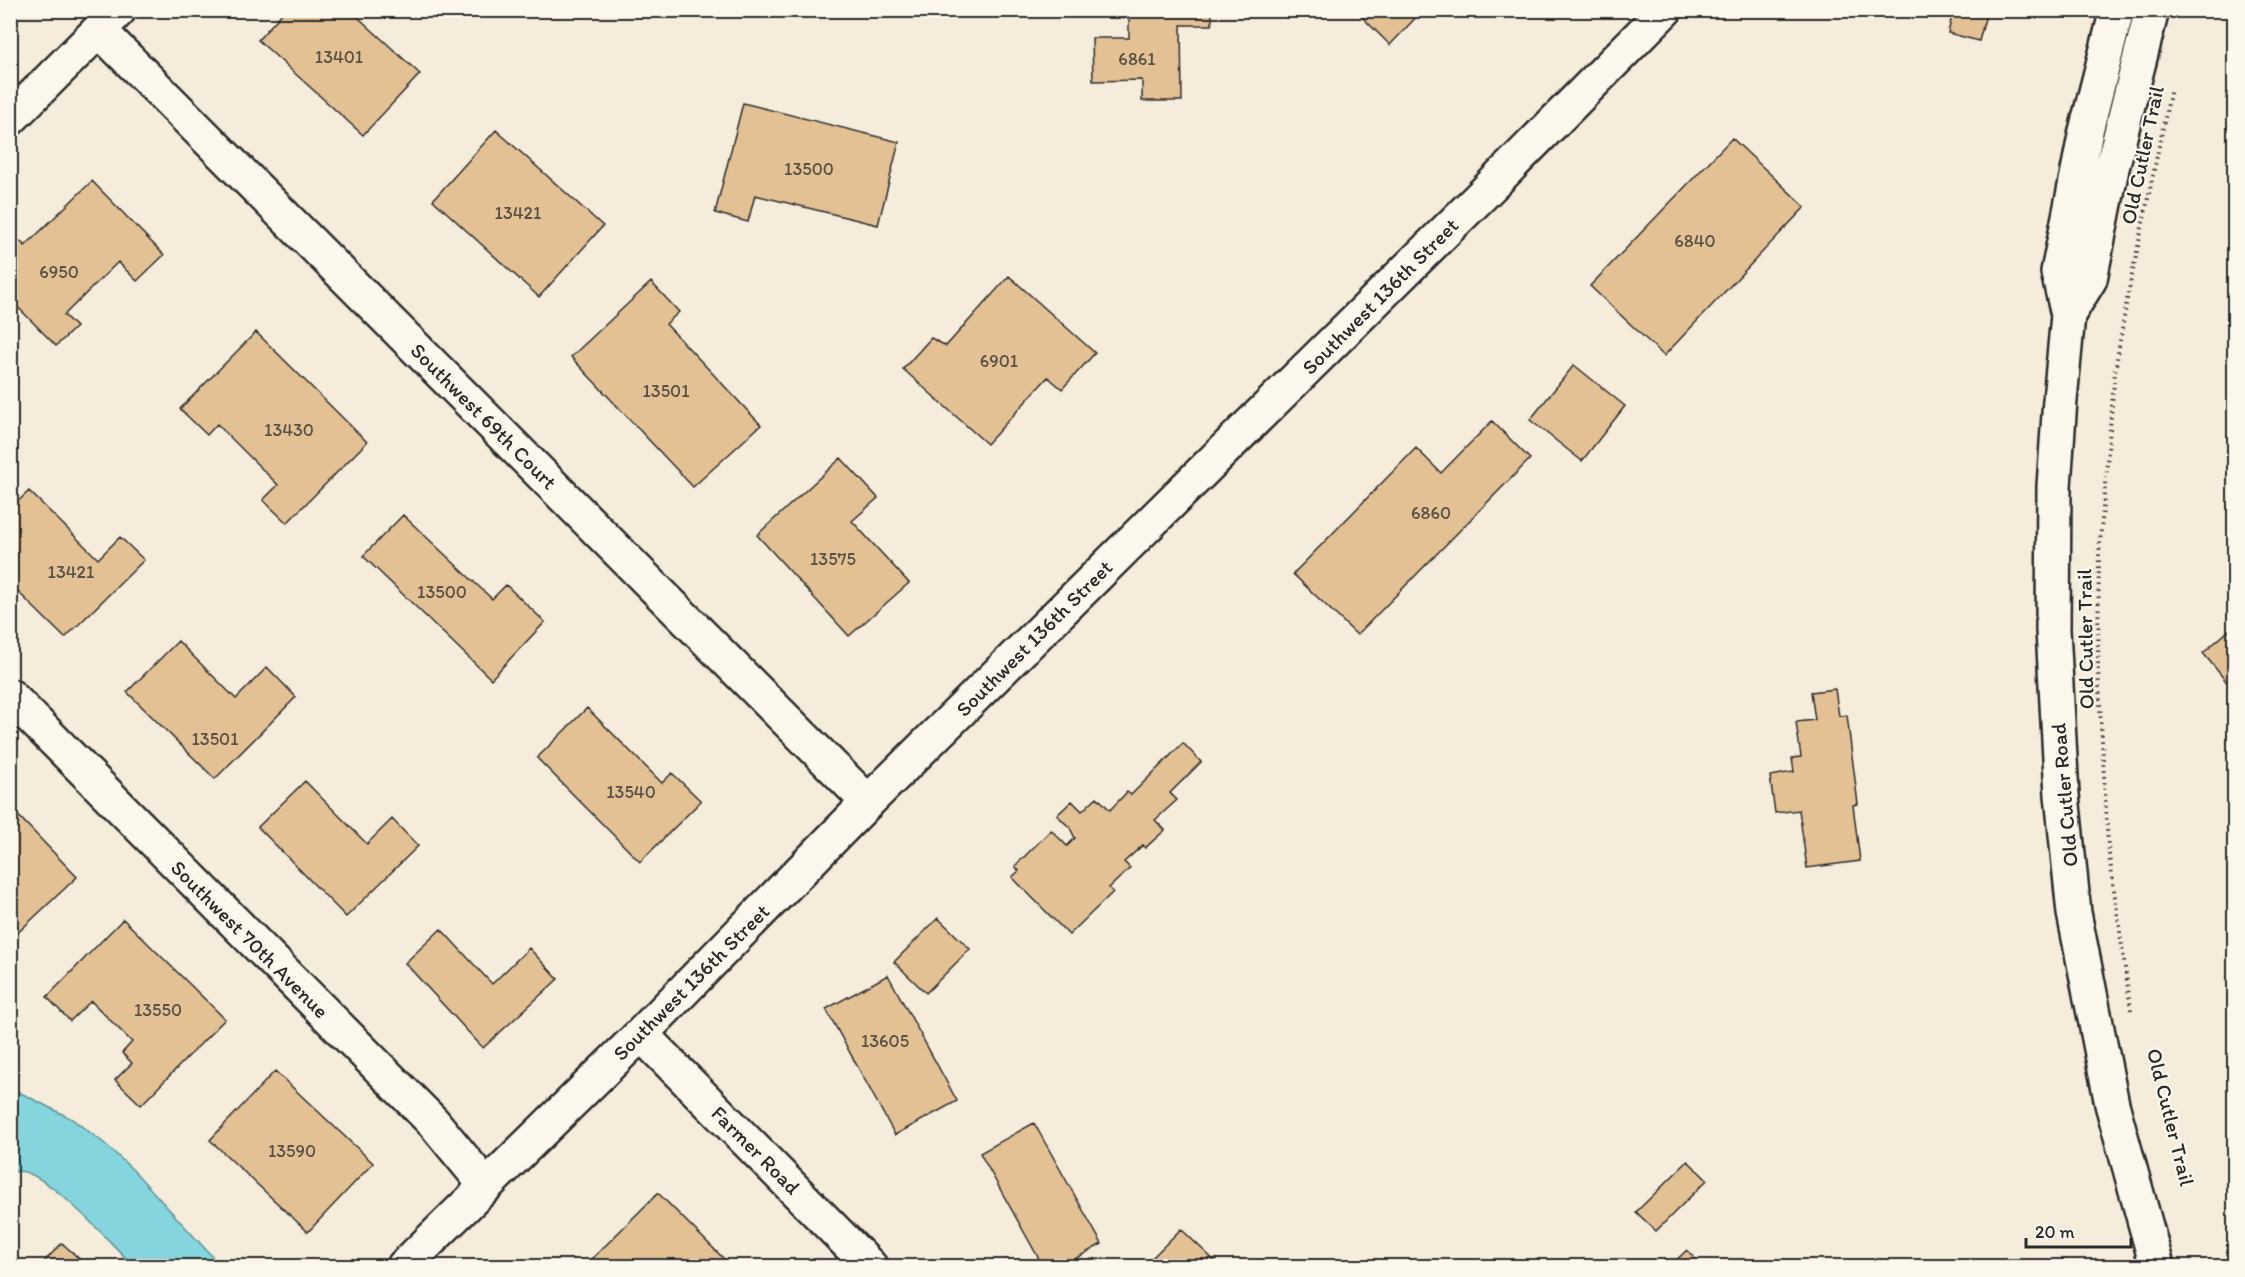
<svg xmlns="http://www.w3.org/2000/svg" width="2245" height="1277" font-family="Itim,sans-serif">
	<rect width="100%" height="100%" fill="#f6ecdb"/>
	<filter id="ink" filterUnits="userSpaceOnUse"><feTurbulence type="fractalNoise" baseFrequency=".0167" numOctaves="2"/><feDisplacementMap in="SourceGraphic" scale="12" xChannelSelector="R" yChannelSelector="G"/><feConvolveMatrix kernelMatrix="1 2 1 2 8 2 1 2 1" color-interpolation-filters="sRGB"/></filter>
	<g filter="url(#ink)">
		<path fill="#84d5dd" stroke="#609196" stroke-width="1.5" d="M11 1088 72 1119 104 1143 133 1170 221 1266H126V1258C109 1242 33 1155 11 1174Z"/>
		<path fill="#e3c195" stroke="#2b2b2b" stroke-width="1.5" d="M285 10H350L420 74 363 135 258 40Z
			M1141 10H1212V25H1181L1182 101H1142V80L1093 81 1092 38H1129V15H1141Z
			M1355 10H1423L1390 45Z
			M1932 10H1997L1996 14 1987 11 1979 41 1948 33 1952 16Z
			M743 103 899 142 878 225 755 195 748 222 715 213Z
			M496 130 603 226 539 297 433 200Z
			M1732 138 1805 207 1664 356 1590 286Z
			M92 181 164 255 137 281 118 262 64 315 76 327 56 346 10 299V239L14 235 25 246Z
			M1009 276 1095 353 1062 389 1048 377 987 444 903 369 931 338 946 346Z
			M651 282 679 312 666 324 761 425 693 487 571 357Z
			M256 332 367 442 287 523 263 500 278 485 217 424 207 435 180 409Z
			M1574 365 1625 406 1582 461 1530 420Z
			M2234 397V457H2231Z
			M1492 421 1530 459 1357 635 1293 574 1416 448 1441 473Z
			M841 458 878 498 852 521 909 583 849 636 757 535Z
			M29 491 98 559 120 537 144 560 65 638 10 584V509Z
			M403 515 492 599 506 585 545 622 491 679 363 556Z
			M2234 626V691L2203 653Z
			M178 641 236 699 267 667 296 697 215 779 127 692Z
			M1835 689 1839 716 1847 715 1858 804 1853 805 1860 861 1807 868 1799 810 1775 813 1770 776 1794 772 1792 758 1801 757 1796 722 1815 720 1811 692Z
			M587 708 662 783 672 773 701 801 640 862 537 758Z
			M1183 743 1201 762 1170 793 1177 800 1155 820 1165 830 1145 848 1143 845 1124 862 1130 868 1109 888 1113 892 1069 935 1012 877 1019 871 1015 866 1051 830 1067 846 1075 838 1070 828 1057 815 1072 801 1082 811 1097 797 1110 810 1127 792 1131 795Z
			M305 781 367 844 392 819 418 846 346 917 258 827Z
			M10 807 77 877 10 940Z
			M938 918 970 949 926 993 894 962Z
			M123 919 225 1019 141 1105 115 1080 132 1063 122 1053 132 1042 91 1001 70 1021 47 997Z
			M441 929 492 984 529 948 558 979 483 1048 405 963Z
			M888 975 957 1101 895 1135 826 1009Z
			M275 1071 373 1163 308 1232 210 1140Z
			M1034 1123 1102 1244 1062 1266H1043L980 1153Z
			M1688 1161 1707 1180 1656 1231 1636 1212Z
			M658 1193 731 1266H585Z
			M1181 1229 1220 1266H1144Z
			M62 1243 87 1266H40Z
			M1687 1250 1701 1265 1670 1266Z"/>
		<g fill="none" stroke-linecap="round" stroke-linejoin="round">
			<defs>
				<path id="minor" d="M99 30 868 802
					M10 119 119 10
					M10 696 434 1123 486 1186
					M641 1034 870 1266"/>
				<path id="tertiary" d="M404 1266 641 1034 868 802 1484 193 1665 10"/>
				<path id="secondary" d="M2117 10 2086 131 2058 272 2068 315 2060 400 2054 486 2053 630 2062 795 2074 913 2112 1104 2157 1266
					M2068 315 2090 279 2112 168 2152 10"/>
			</defs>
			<use href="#minor" stroke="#2b2b2b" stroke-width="38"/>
			<use href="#tertiary" stroke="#2b2b2b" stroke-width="38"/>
			<use href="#secondary" stroke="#2b2b2b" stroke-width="38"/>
			<path stroke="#2b2b2b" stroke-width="4" stroke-dasharray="1.5 4.5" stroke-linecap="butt" d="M2131 1010 2108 847 2098 669 2099 553 2115 371 2128 294 2171 89"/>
			<use href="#minor" stroke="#fbf7ec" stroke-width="33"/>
			<use href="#tertiary" stroke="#fbf7ec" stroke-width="33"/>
			<use href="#secondary" stroke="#fbf7ec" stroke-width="33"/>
		</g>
	</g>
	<g text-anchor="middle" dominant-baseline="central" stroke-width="4.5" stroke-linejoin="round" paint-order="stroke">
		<g font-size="18" fill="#595046">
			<text x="339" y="57">13401</text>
			<text x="1137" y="59">6861</text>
			<text x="809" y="169">13500</text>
			<text x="518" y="213">13421</text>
			<text x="1695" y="241">6840</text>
			<text x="59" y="272">6950</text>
			<text x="999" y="361">6901</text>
			<text x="666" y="391">13501</text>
			<text x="289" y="430">13430</text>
			<text x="1431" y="513">6860</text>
			<text x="833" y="559">13575</text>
			<text x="71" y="572">13421</text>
			<text x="442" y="592">13500</text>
			<text x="215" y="739">13501</text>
			<text x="631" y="792">13540</text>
			<text x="158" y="1010">13550</text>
			<text x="885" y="1041">13605</text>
			<text x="292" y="1151">13590</text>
		</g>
		<g font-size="21" fill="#2b2b2b" stroke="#fbf7ec">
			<text transform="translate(2142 155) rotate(-78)">Old Cutler Trail</text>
			<text transform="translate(1380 296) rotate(-45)">Southwest 136th Street</text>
			<text transform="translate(484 416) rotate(45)">Southwest 69th Court</text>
			<text transform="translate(1034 638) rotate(-45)">Southwest 136th Street</text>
			<text transform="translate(2085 639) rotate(-91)">Old Cutler Trail</text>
			<text transform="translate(2064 795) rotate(-95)">Old Cutler Road</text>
			<text transform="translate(250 939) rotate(45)">Southwest 70th Avenue</text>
			<text transform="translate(691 982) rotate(-45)">Southwest 136th Street</text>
			<text transform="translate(2171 1117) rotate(76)">Old Cutler Trail</text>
			<text transform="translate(756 1150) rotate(45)">Farmer Road</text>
		</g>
	</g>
	<rect width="2245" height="1277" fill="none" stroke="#fbf7ec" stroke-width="36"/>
	<rect x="18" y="18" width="2209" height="1241" fill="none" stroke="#2b2b2b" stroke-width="2" filter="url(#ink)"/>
	<path d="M2026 1238v9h105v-9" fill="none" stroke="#2b2b2b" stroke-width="3"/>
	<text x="2035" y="1238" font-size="18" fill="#2b2b2b" stroke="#fbf7ec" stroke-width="4.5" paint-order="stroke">20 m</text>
</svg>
